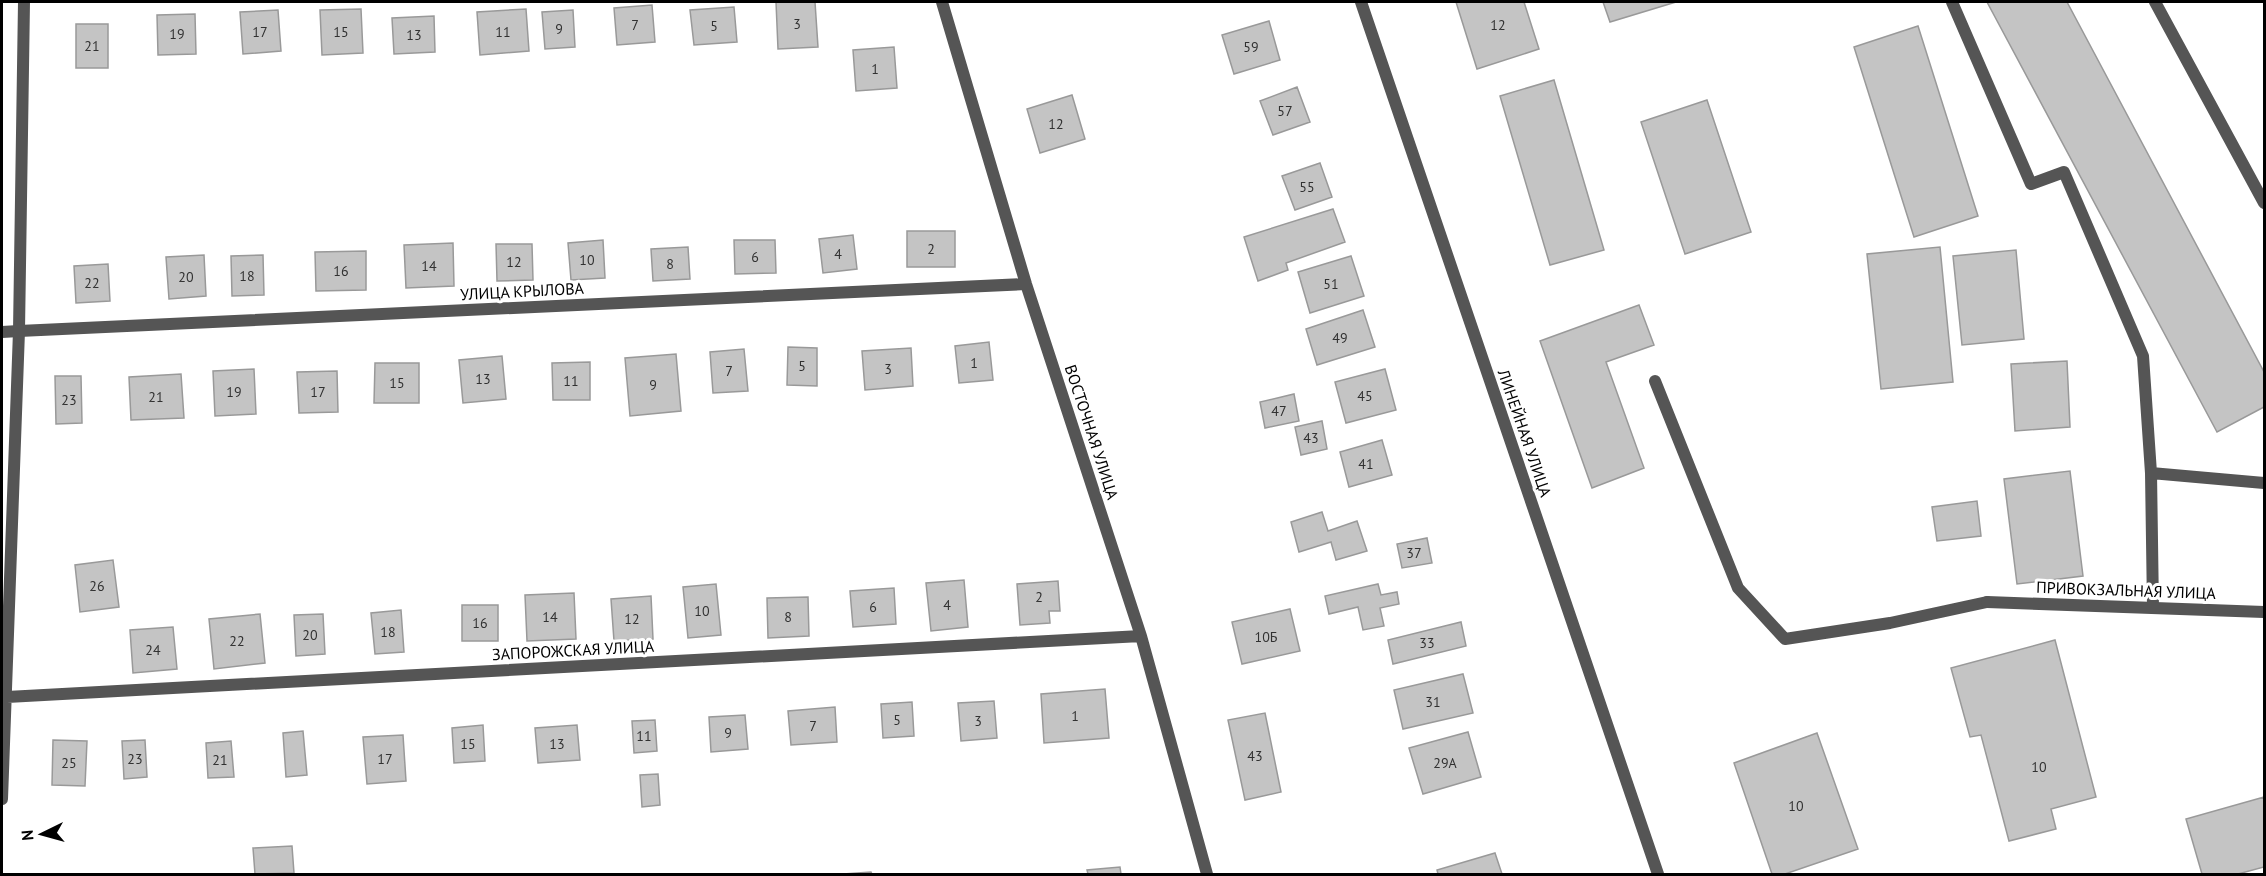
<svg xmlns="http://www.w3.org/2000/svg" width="2266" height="876" font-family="'PT Sans',sans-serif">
	<rect width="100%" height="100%" fill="#fff"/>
	<path fill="#c4c4c4" stroke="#999" stroke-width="1.5" d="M776 2H815L818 47 778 49Z
		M1456 2H1524L1539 49 1477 69Z
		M1603 2H1676L1610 22Z
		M1987 2H2067L2264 372V407L2217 432Z
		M652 5 655 42 617 45 614 8Z
		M734 7 737 42 694 45 690 10Z
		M361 9 363 53 322 55 320 10Z
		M526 9 529 51 480 55 477 12Z
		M278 10 281 51 243 54 240 12Z
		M573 10 575 47 545 49 542 12Z
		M195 14 196 54 158 55 157 15Z
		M434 16 435 52 394 54 392 18Z
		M1269 21 1280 60 1234 74 1222 35Z
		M76 24H108V68H76Z
		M1918 26 1978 216 1914 237 1854 47Z
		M894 47 897 88 856 91 853 50Z
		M1554 80 1604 250 1550 265 1500 96Z
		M1297 87 1310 122 1273 135 1260 101Z
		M1072 95 1085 139 1040 153 1027 109Z
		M1707 100 1751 232 1685 254 1641 122Z
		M1320 163 1332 197 1295 210 1282 176Z
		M1333 209 1345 242 1286 263 1288 270 1258 281 1244 237Z
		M907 231H955V267H907Z
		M853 235 857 269 823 273 819 239Z
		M603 240 605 278 571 280 568 243Z
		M734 240H775L776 273 735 274Z
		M453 243 454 286 406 288 404 245Z
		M496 244H532L533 280 497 281Z
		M688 247 690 279 653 281 651 249Z
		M1940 247 1953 382 1881 389 1867 254Z
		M2016 250 2024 339 1962 345 1953 256Z
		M366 251V290L316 291 315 252Z
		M204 255 206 296 169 299 166 257Z
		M263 255 264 295 232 296 231 256Z
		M1351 256 1364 296 1310 313 1298 272Z
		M108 264 110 301 76 303 74 266Z
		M1639 305 1654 345 1606 362 1644 468 1592 488 1540 341Z
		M1363 310 1375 347 1317 365 1306 329Z
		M989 342 993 380 959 383 955 346Z
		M788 347 817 348V386L787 385Z
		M911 348 913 386 865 390 862 351Z
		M744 349 748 391 713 393 710 352Z
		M676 354 681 411 630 416 625 358Z
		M502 356 506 399 463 403 459 360Z
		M2067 361 2070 427 2015 431 2011 364Z
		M590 362V400H553L552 363Z
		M375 363H419V403H374Z
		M254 369 256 414 215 416 213 371Z
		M1385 369 1396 410 1346 423 1335 382Z
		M337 371 338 412 299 413 297 372Z
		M181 374 184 418 131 420 129 377Z
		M55 376H81L82 423 56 424Z
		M1294 394 1299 421 1265 428 1260 402Z
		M1322 421 1327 449 1301 455 1295 427Z
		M1382 440 1392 475 1349 487 1340 452Z
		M2070 471 2083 576 2017 584 2004 479Z
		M1977 501 1981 536 1937 541 1932 507Z
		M1322 512 1328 531 1357 521 1367 551 1336 560 1331 542 1299 552 1291 522Z
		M1427 538 1432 563 1402 568 1397 544Z
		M113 560 119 607 80 612 75 565Z
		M964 580 968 627 931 631 926 583Z
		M1058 581 1060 611H1049L1050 623 1020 625 1017 584Z
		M716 584 721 635 688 638 683 587Z
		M1378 584 1381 595 1397 592 1399 604 1380 608 1384 626 1363 630 1358 607 1329 614 1325 596Z
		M894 588 896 624 853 627 850 591Z
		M574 593 576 639 527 641 525 595Z
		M651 596 653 639 614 641 611 599Z
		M808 597 809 636 768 638 767 598Z
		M462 605H498V641H462Z
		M1290 609 1300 651 1242 664 1232 622Z
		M401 610 404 652 375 654 371 613Z
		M260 614 265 663 214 669 209 619Z
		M323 614 325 654 296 656 294 615Z
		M1461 622 1466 646 1393 664 1388 640Z
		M173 627 177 669 133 673 130 630Z
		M2055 640 2096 797 2051 809 2056 829 2009 841 1981 735 1970 737 1951 668Z
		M1463 674 1473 713 1403 729 1394 690Z
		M1105 689 1109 738 1044 743 1041 694Z
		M994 701 997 738 961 741 958 703Z
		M912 702 914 736 883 738 881 704Z
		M835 707 837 742 791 745 788 711Z
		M1265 713 1281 792 1245 800 1228 720Z
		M745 715 748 749 711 752 709 717Z
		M655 720 657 751 634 753 632 721Z
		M483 725 485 761 454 763 452 728Z
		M577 725 580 760 538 763 535 728Z
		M303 731 307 775 286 777 283 733Z
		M1468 732 1481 777 1423 794 1409 748Z
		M1817 733 1858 849 1785 874H1772L1734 763Z
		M403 735 406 781 367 784 363 737Z
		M53 740 87 741 85 786 52 785Z
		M145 740 147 777 124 779 122 741Z
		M231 741 234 777 208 778 206 743Z
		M658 774 660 805 642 807 640 775Z
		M2264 797V867L2238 874H2202L2186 819Z
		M292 846 294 873 255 874 253 848Z
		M1495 853 1502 874H1438L1437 870Z
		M1120 867 1121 874H1088L1087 870Z
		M871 872 872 874H843Z"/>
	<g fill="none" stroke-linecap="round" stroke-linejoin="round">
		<path stroke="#555" stroke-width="12" d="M1952 2 2031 184 2064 172 2143 356 2151 473 2264 483
			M2155 2 2264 203
			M2 332 19 331
			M1655 381 1738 588 1785 639 1890 623 1987 602
			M2151 473 2153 608"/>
		<path stroke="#555" stroke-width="12" d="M942 2 1026 284 1141 636 1207 874
			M1361 2 1658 874
			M19 331 1026 284
			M1987 602 2264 612
			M7 697 1141 636
			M2 799 19 331 24 2"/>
	</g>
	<g text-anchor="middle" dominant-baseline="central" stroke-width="6" stroke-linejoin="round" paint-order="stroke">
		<g font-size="14" fill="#313131">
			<text x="797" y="24">3</text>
			<text x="635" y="25">7</text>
			<text x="1498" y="25">12</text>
			<text x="714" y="26">5</text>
			<text x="559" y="29">9</text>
			<text x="260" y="32">17</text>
			<text x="341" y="32">15</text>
			<text x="503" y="32">11</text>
			<text x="177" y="34">19</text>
			<text x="414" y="35">13</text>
			<text x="92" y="46">21</text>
			<text x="1251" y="47">59</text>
			<text x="875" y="69">1</text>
			<text x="1285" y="111">57</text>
			<text x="1056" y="124">12</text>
			<text x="1307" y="187">55</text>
			<text x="931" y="249">2</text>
			<text x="838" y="254">4</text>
			<text x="755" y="257">6</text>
			<text x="587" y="260">10</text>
			<text x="514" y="262">12</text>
			<text x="670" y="264">8</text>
			<text x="429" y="266">14</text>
			<text x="341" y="271">16</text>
			<text x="247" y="276">18</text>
			<text x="186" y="277">20</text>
			<text x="92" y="283">22</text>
			<text x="1331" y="284">51</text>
			<text x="1340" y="338">49</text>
			<text x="974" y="363">1</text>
			<text x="802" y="366">5</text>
			<text x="888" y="369">3</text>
			<text x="729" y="371">7</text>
			<text x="483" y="379">13</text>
			<text x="571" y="381">11</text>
			<text x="397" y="383">15</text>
			<text x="653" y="385">9</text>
			<text x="234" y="392">19</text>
			<text x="318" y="392">17</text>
			<text x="1365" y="396">45</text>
			<text x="156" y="397">21</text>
			<text x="69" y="400">23</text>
			<text x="1279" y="411">47</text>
			<text x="1311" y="438">43</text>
			<text x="1366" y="464">41</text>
			<text x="1414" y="553">37</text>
			<text x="97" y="586">26</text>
			<text x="1039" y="597">2</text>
			<text x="947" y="605">4</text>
			<text x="873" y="607">6</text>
			<text x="702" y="611">10</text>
			<text x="550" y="617">14</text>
			<text x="788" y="617">8</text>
			<text x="632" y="619">12</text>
			<text x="480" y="623">16</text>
			<text x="388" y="632">18</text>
			<text x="310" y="635">20</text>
			<text x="1266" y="637">10Б</text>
			<text x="237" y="641">22</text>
			<text x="1427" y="643">33</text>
			<text x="153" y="650">24</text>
			<text x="1433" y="702">31</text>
			<text x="1075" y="716">1</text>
			<text x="897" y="720">5</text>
			<text x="978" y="721">3</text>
			<text x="813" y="726">7</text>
			<text x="728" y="733">9</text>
			<text x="644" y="736">11</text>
			<text x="468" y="744">15</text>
			<text x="557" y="744">13</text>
			<text x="1255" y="756">43</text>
			<text x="135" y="759">23</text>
			<text x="385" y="759">17</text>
			<text x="220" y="760">21</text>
			<text x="69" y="763">25</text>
			<text x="1445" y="763">29А</text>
			<text x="2039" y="767">10</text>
			<text x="1796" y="806">10</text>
		</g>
		<g font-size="16" fill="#000" stroke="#fff">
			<text transform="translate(522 291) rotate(-3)">УЛИЦА КРЫЛОВА</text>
			<text transform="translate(1092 432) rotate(72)">ВОСТОЧНАЯ УЛИЦА</text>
			<text transform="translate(1525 433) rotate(71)">ЛИНЕЙНАЯ УЛИЦА</text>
			<text transform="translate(2126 590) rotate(2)">ПРИВОКЗАЛЬНАЯ УЛИЦА</text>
			<text transform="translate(573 650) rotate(-3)">ЗАПОРОЖСКАЯ УЛИЦА</text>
		</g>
	</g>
	<rect width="2266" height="876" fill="none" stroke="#000000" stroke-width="6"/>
	<g transform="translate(42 834) rotate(265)" stroke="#ffffff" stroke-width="4.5" paint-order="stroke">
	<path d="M0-4.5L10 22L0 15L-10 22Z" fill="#000000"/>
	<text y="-9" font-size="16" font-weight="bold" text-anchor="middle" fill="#000000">N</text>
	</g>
</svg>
